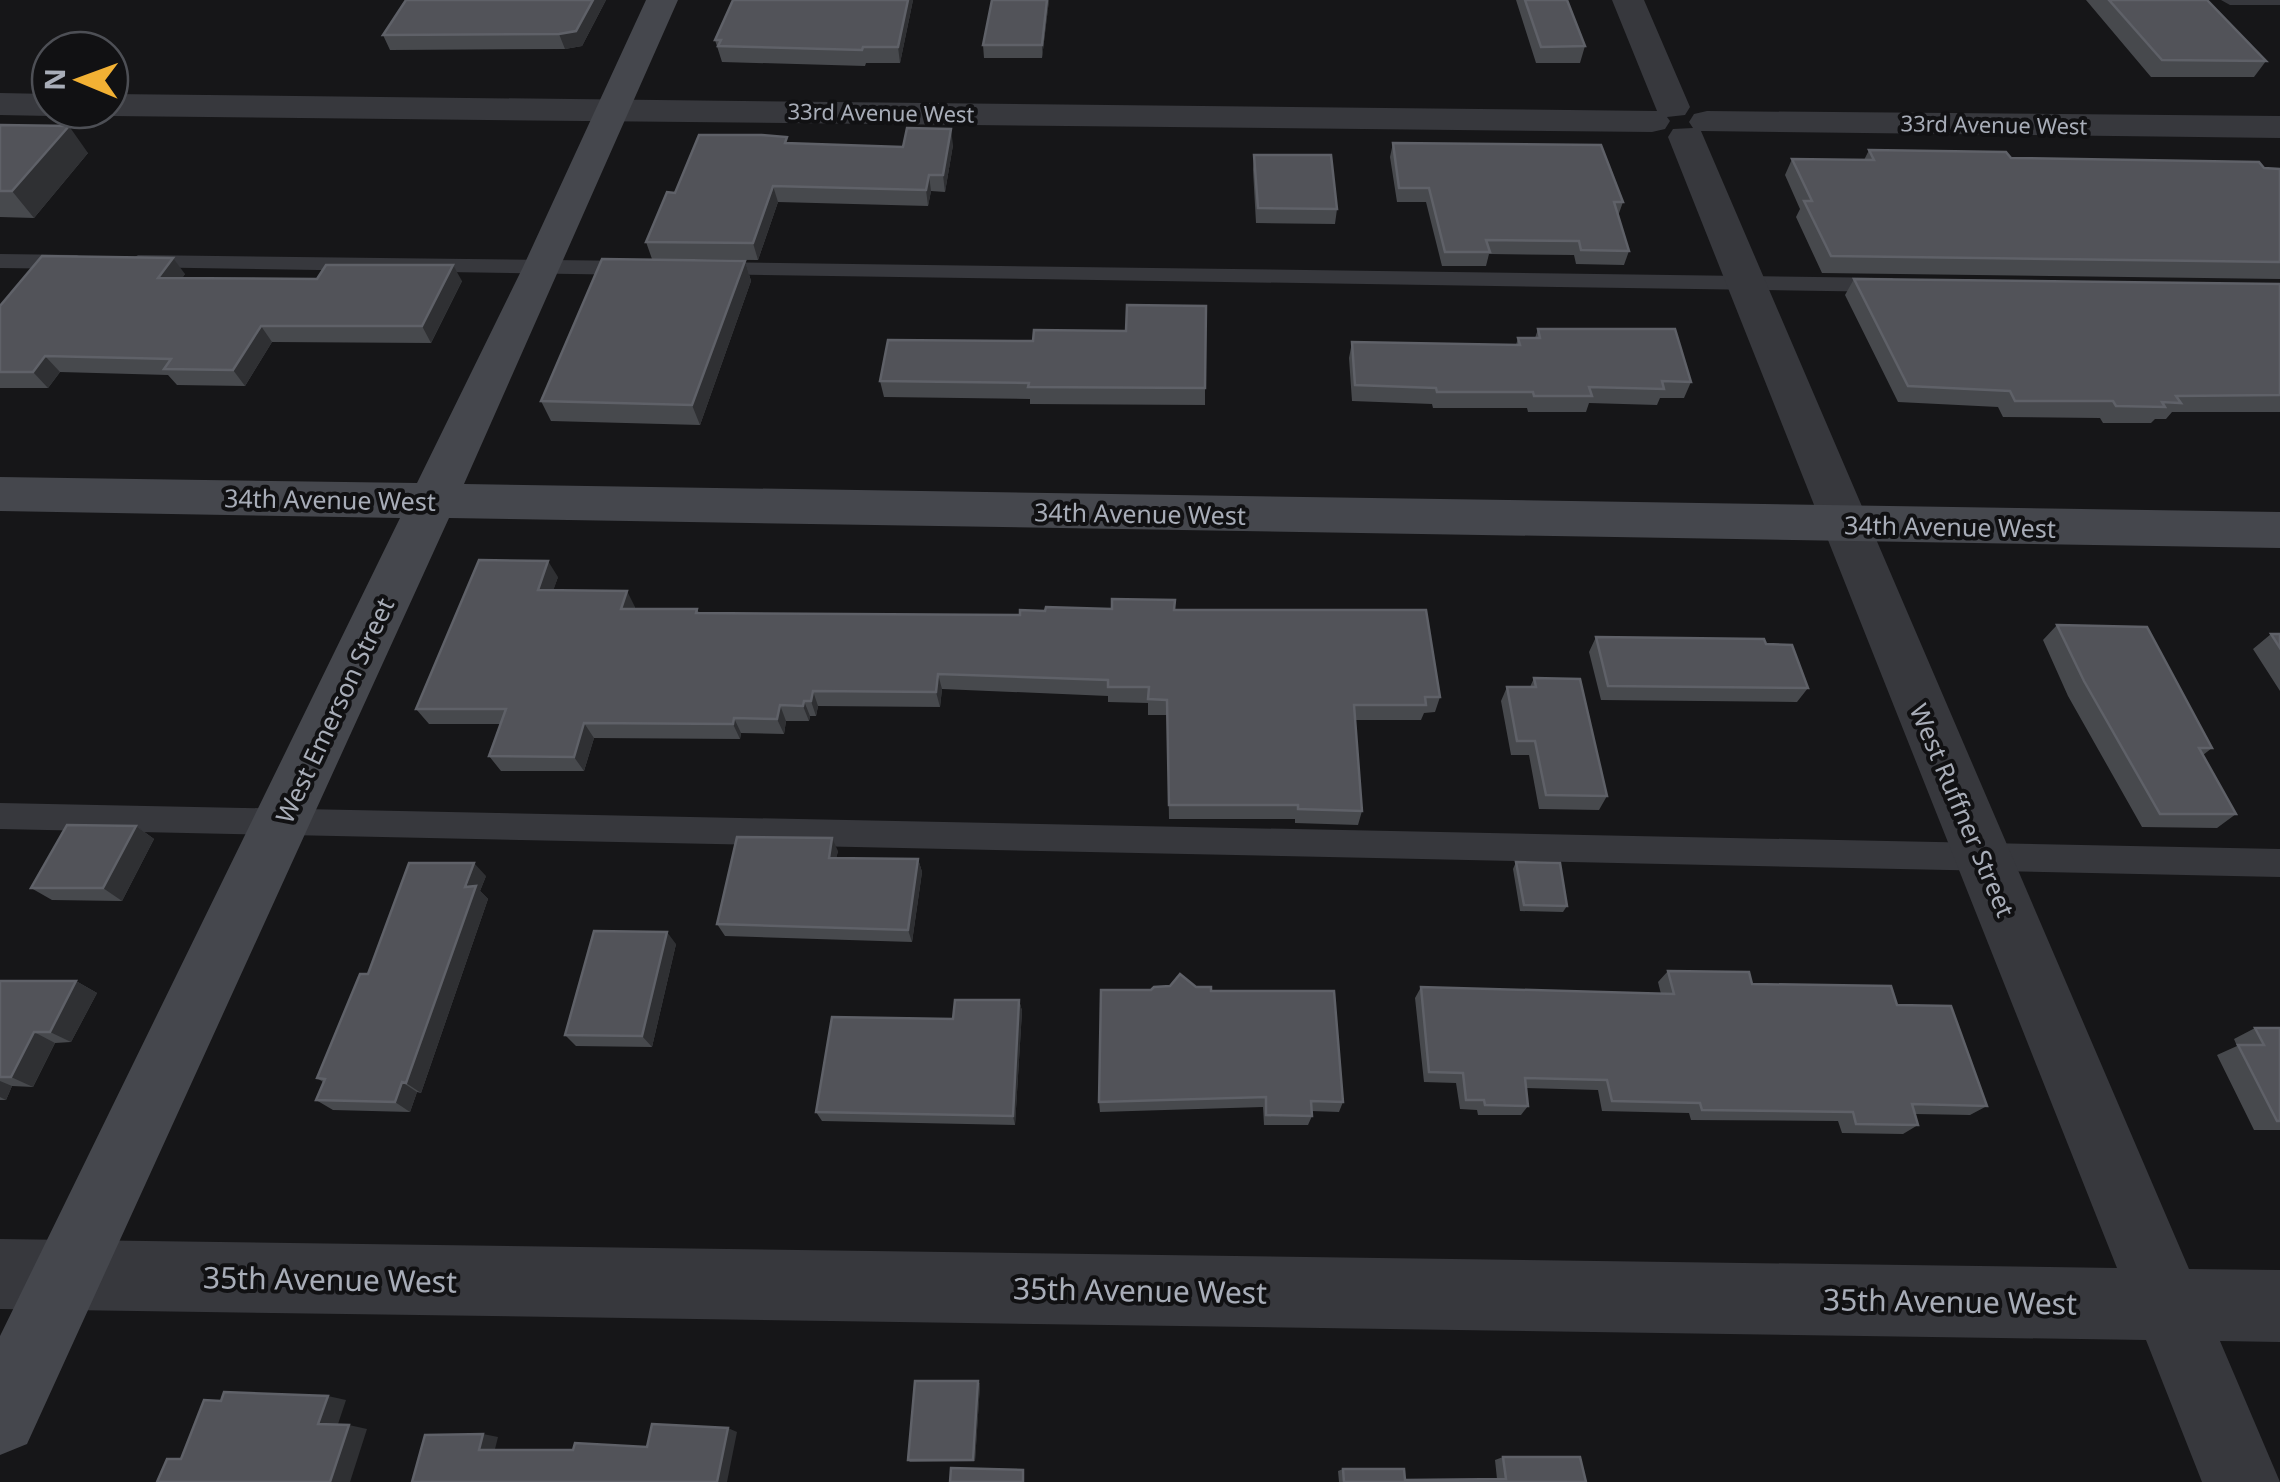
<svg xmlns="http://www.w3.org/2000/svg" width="2280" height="1482" font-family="'Noto Sans',sans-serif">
	<rect width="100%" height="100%" fill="#161618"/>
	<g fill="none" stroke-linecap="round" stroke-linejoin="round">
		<path fill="#37383d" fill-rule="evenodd" d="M2221 0H2280V5H2230Z
			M0 254 77 255 88 262 77 269 0 268Z
			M138 255 637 261 648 268 637 275 130 267 127 262Z
			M708 262 1892 278 1903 285 1892 292 700 274 697 269 700 264Z
			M0 803 2280 849V877L0 829Z"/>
		<path fill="#37383d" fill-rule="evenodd" d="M1612 0H1644L1690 107 1685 115 1667 117 1670 121 1665 129 1652 132 110 116 95 110H110V94L1657 111Z
			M0 93 50 94V110H65L50 116 0 115Z
			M1707 111 2280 116V138L1701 131 2189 1269 2280 1270V1342L2220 1341 2280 1482H2202L2146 1340 0 1309V1239L2117 1268 1668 137 1673 129 1693 128 1689 122 1694 114Z"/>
		<path fill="#45474d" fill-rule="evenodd" d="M646 0H678L464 484 2280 512V548L449 518 27 1444 0 1455V1336L400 518 0 511V477L417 483 523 267Z"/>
	</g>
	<path fill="#47494d" d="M606 0 582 46 565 49 390 50 383 35Z
		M913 0 900 63H866L865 66 722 62 715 40Z
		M1049 0 1042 58H984L983 45Z
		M1516 0H1567L1585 46 1580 63H1536Z
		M2086 0H2207L2266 61 2254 77H2151Z
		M0 125 88 153 34 218 0 217Z
		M788 143 903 147 953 145 945 192 931 191 928 206 778 202 758 260 652 259 646 242 675 193Z
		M1393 143 1623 202 1618 216 1629 251 1624 265 1576 264 1574 255 1489 254 1486 266H1442L1426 202H1397L1390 157Z
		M1869 150 2011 158 2280 169V279L1822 273 1796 217 1800 209 1785 175 1792 159 1864 160Z
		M1254 155 1337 209 1335 224 1256 223 1253 170Z
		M745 261 751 281 700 425 551 421 541 401Z
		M185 274 182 278 462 281 431 343 272 342 245 386 177 385 168 375 60 372 48 388H0V306Z
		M1854 279 2280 284V412H2172L2166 419H2155L2151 423H2103L2100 418 2003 417 1998 407 1898 402 1845 295Z
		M1538 329 1691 382 1684 398H1660L1657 405 1589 403 1586 412H1528L1527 408H1433L1432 404 1352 401 1349 358 1352 342 1516 345 1518 338H1535Z
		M888 340 1205 388V405L1030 404V399L884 397 880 381Z
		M558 577 553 590 635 607V609H697L699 613 1020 615 1045 611 1174 610 1440 697 1435 712 1424 713 1421 720H1355L1362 811 1358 825 1295 823V819H1169L1167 715H1148V703L1108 702V696L942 689 940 707 818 706 816 716H810L809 721H786L784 734 741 733 740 739 594 738 584 771H501L489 756 501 724H429L416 709Z
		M2057 625 2212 748 2203 755 2236 814 2217 828 2142 827 2068 696 2043 640Z
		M2271 634H2280V691L2253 649Z
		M1596 637 1808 688 1797 702 1601 700 1589 652Z
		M1534 678 1607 796 1599 810 1539 809 1529 755H1511L1501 701 1507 687H1530Z
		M136 826 154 839 122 901 52 900 31 888Z
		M838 851 836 858 918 859 922 872 912 942 725 936 717 924Z
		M1516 862 1567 906 1563 912 1520 911 1513 869Z
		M486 876 480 891 488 899 421 1093 417 1092 410 1112 333 1110 316 1100 323 1082 317 1078 368 974Z
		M676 944 652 1047 576 1046 565 1035Z
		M1668 971 1897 1005 1987 1106 1970 1115 1915 1114 1918 1125 1903 1134 1842 1133 1838 1121 1691 1120 1689 1113 1602 1111 1598 1090 1526 1088 1528 1106 1521 1115H1478L1477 1110 1460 1109 1456 1083 1424 1082 1415 998 1421 987 1661 994 1658 982Z
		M0 981H76L97 993 71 1042 55 1043 33 1087 12 1086 6 1100H0Z
		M1196 987 1211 991 1343 1102 1339 1112 1311 1111 1312 1116 1308 1125H1264L1263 1107 1100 1112 1099 1102 1151 990Z
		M1019 1000 1022 1011 1015 1125 822 1121 816 1112 953 1019Z
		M2255 1028H2280V1130H2254L2217 1055 2237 1046 2234 1039Z
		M978 1381 980 1384 975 1461 910 1462 908 1460Z
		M1503 1457 1586 1482H1339L1338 1471 1343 1469 1405 1480 1497 1479 1495 1460Z"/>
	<path fill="#2f3033" d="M593 0H606L582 46 565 49 559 34Z
		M908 0H913L900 63 898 47Z
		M1047 0H1049L1042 58V45Z
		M69 126 88 153 34 218 12 191Z
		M951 129 953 145 945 192 943 175Z
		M929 175 931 191 928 206 926 190Z
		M773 186 778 202 758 260 753 243Z
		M173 258 185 274 170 295 158 278Z
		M745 261 751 281 700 425 692 405Z
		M453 265 462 281 431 343 422 326Z
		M261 326 272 342 245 386 233 370Z
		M45 356 60 372 48 388 33 372Z
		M548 561 558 577 548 606 538 590Z
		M627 591 635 607 630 625 621 609Z
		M938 674 942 689 940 707 936 692Z
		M813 691 818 706 816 716 811 701Z
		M804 701 810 716 809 721 803 706Z
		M780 705 786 721 784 734 777 719Z
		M734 718 741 733 740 739 733 724Z
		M584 723 594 738 584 771 574 757Z
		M136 826 154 839 122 901 103 888Z
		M832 838 838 851 834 870 829 858Z
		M918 859 922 872 912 942 908 930Z
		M474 863 486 876 480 891 488 899 421 1093 406 1083Z
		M667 932 676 944 652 1047 642 1036Z
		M76 981 97 993 71 1042 50 1032Z
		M1019 1000 1022 1011 1015 1125 1013 1116Z
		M34 1032 55 1043 33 1087 11 1077Z
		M0 1081 12 1086 6 1100 0 1097Z
		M402 1082 417 1092 410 1112 395 1102Z
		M978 1381 980 1384 975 1461 973 1460Z
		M328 1396 346 1400 337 1427 318 1424Z
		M349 1425 367 1429 350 1482H330Z
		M728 1428 737 1432 727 1482H717Z
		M483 1434 498 1437 494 1453 479 1450Z"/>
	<path fill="#525359" stroke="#5f6168" stroke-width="2.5" d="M406 0H593L576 31 559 34 383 35Z
		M733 0H908L898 47H863L862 50 718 46 721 40H715Z
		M992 0H1047L1042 45H983Z
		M1525 0H1567L1585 46 1541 47Z
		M2109 0H2207L2266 61 2162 60Z
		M0 125 69 126 12 191H0Z
		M907 128 951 129 943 175H929L926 190 773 186 753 243 646 242 667 192 675 193 699 135H762L787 137 785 143 903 147Z
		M1393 143 1601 145 1623 202H1614L1629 251 1581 250 1579 241 1486 240 1490 252H1445L1429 188H1399Z
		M1869 150 2006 152 2011 158 2259 162 2264 168 2280 169V262L1831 256 1804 201H1812L1792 159 1874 160Z
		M1254 155H1331L1337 209 1258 208Z
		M42 256 173 258 158 278 317 279 326 265H453L422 326H261L233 370 164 369 171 359 45 356 33 372H0V306Z
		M602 259 745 261 692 405 541 401Z
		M1854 279 2280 284V395L2176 396 2181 403 2162 402 2165 407 2116 406 2113 401H2015L2010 391 1908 386Z
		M1127 305 1206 306 1205 388 1028 387 1029 383 880 381 888 340 1033 341 1034 330 1126 331Z
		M1538 329H1675L1691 382 1662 381 1664 389 1589 387 1592 396H1534L1533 392H1437L1436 388 1355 385 1352 342 1520 345 1518 338H1540Z
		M479 560 548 561 538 590 627 591 621 609H697L696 613 1020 615V610L1045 611 1046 607 1112 609V599L1175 600 1174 610H1426L1440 697H1425L1426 705H1354L1362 811 1298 809V805H1169L1167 700 1148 699 1149 687H1108V680L938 674 936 692 813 691 811 701H804L803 706 780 705 777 719 734 718 733 724 584 723 574 757 489 756 506 709H416Z
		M2057 625 2147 627 2212 748H2199L2236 814H2160L2084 681Z
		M2271 634H2280V648Z
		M1596 637 1764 639 1766 644 1792 645 1808 688 1608 686Z
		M1534 678 1580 679 1607 796 1546 795 1535 741H1517L1507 687H1536Z
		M67 825 136 826 103 888H31Z
		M737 837 832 838 829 858 918 859 908 930 717 924Z
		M1516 862 1560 863 1567 906 1524 905Z
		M409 863H474L465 887 476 886 406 1083 402 1082 395 1102 316 1100 325 1079 317 1078 360 974H368Z
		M594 931 667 932 642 1036 565 1035Z
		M1668 971 1749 972 1752 984 1891 986 1897 1005 1951 1006 1987 1106 1912 1104 1918 1125 1856 1124 1853 1112 1702 1110 1700 1103 1612 1101 1607 1080 1525 1078 1528 1106 1485 1105 1484 1100H1466L1463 1073 1429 1072 1421 987 1674 994Z
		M1180 974 1196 987H1211V991H1334L1343 1102 1311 1101 1312 1116 1266 1115V1097L1099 1102 1101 990H1151L1154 987 1170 986Z
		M0 981H76L50 1032H34L11 1077H0Z
		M955 1000H1019L1013 1116 816 1112 832 1017 953 1019Z
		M2255 1028H2280V1121H2277L2238 1045H2264Z
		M915 1381H978L973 1460H908Z
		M224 1392 328 1396 318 1424 349 1425 330 1482H157L167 1459H181L204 1400 221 1401Z
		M652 1424 728 1428 717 1482H412L425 1435 483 1434 479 1450H573L575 1443 647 1447Z
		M1503 1457H1580L1586 1482H1344L1343 1469H1404L1405 1480 1506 1479Z
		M951 1468 1023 1470V1482H950Z"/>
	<g text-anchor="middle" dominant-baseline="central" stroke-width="8" stroke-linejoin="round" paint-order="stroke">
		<g font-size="22" fill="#a8adb8" stroke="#111113">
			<text transform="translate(881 112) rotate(1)">33rd Avenue West</text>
			<text transform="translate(1994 124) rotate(1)">33rd Avenue West</text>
		</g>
		<g font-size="25" fill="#a8adb8" stroke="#111113">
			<text transform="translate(330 499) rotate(1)">34th Avenue West</text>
			<text transform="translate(1140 513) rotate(1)">34th Avenue West</text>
			<text transform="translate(1950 526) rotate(1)">34th Avenue West</text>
			<text transform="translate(334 710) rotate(-65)">West Emerson Street</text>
			<text transform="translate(1963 810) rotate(67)">West Ruffner Street</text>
		</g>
		<g font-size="30" fill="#a8adb8" stroke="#111113">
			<text transform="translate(330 1279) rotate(1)">35th Avenue West</text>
			<text transform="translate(1140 1290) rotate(1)">35th Avenue West</text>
			<text transform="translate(1950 1301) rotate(1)">35th Avenue West</text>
		</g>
	</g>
	<g transform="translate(80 80) rotate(271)"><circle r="48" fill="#111113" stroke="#4d4f55" stroke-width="2.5"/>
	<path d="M0-8L18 38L0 25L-18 38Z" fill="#f2b134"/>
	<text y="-15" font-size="28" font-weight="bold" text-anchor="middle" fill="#a8adb8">N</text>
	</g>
</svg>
